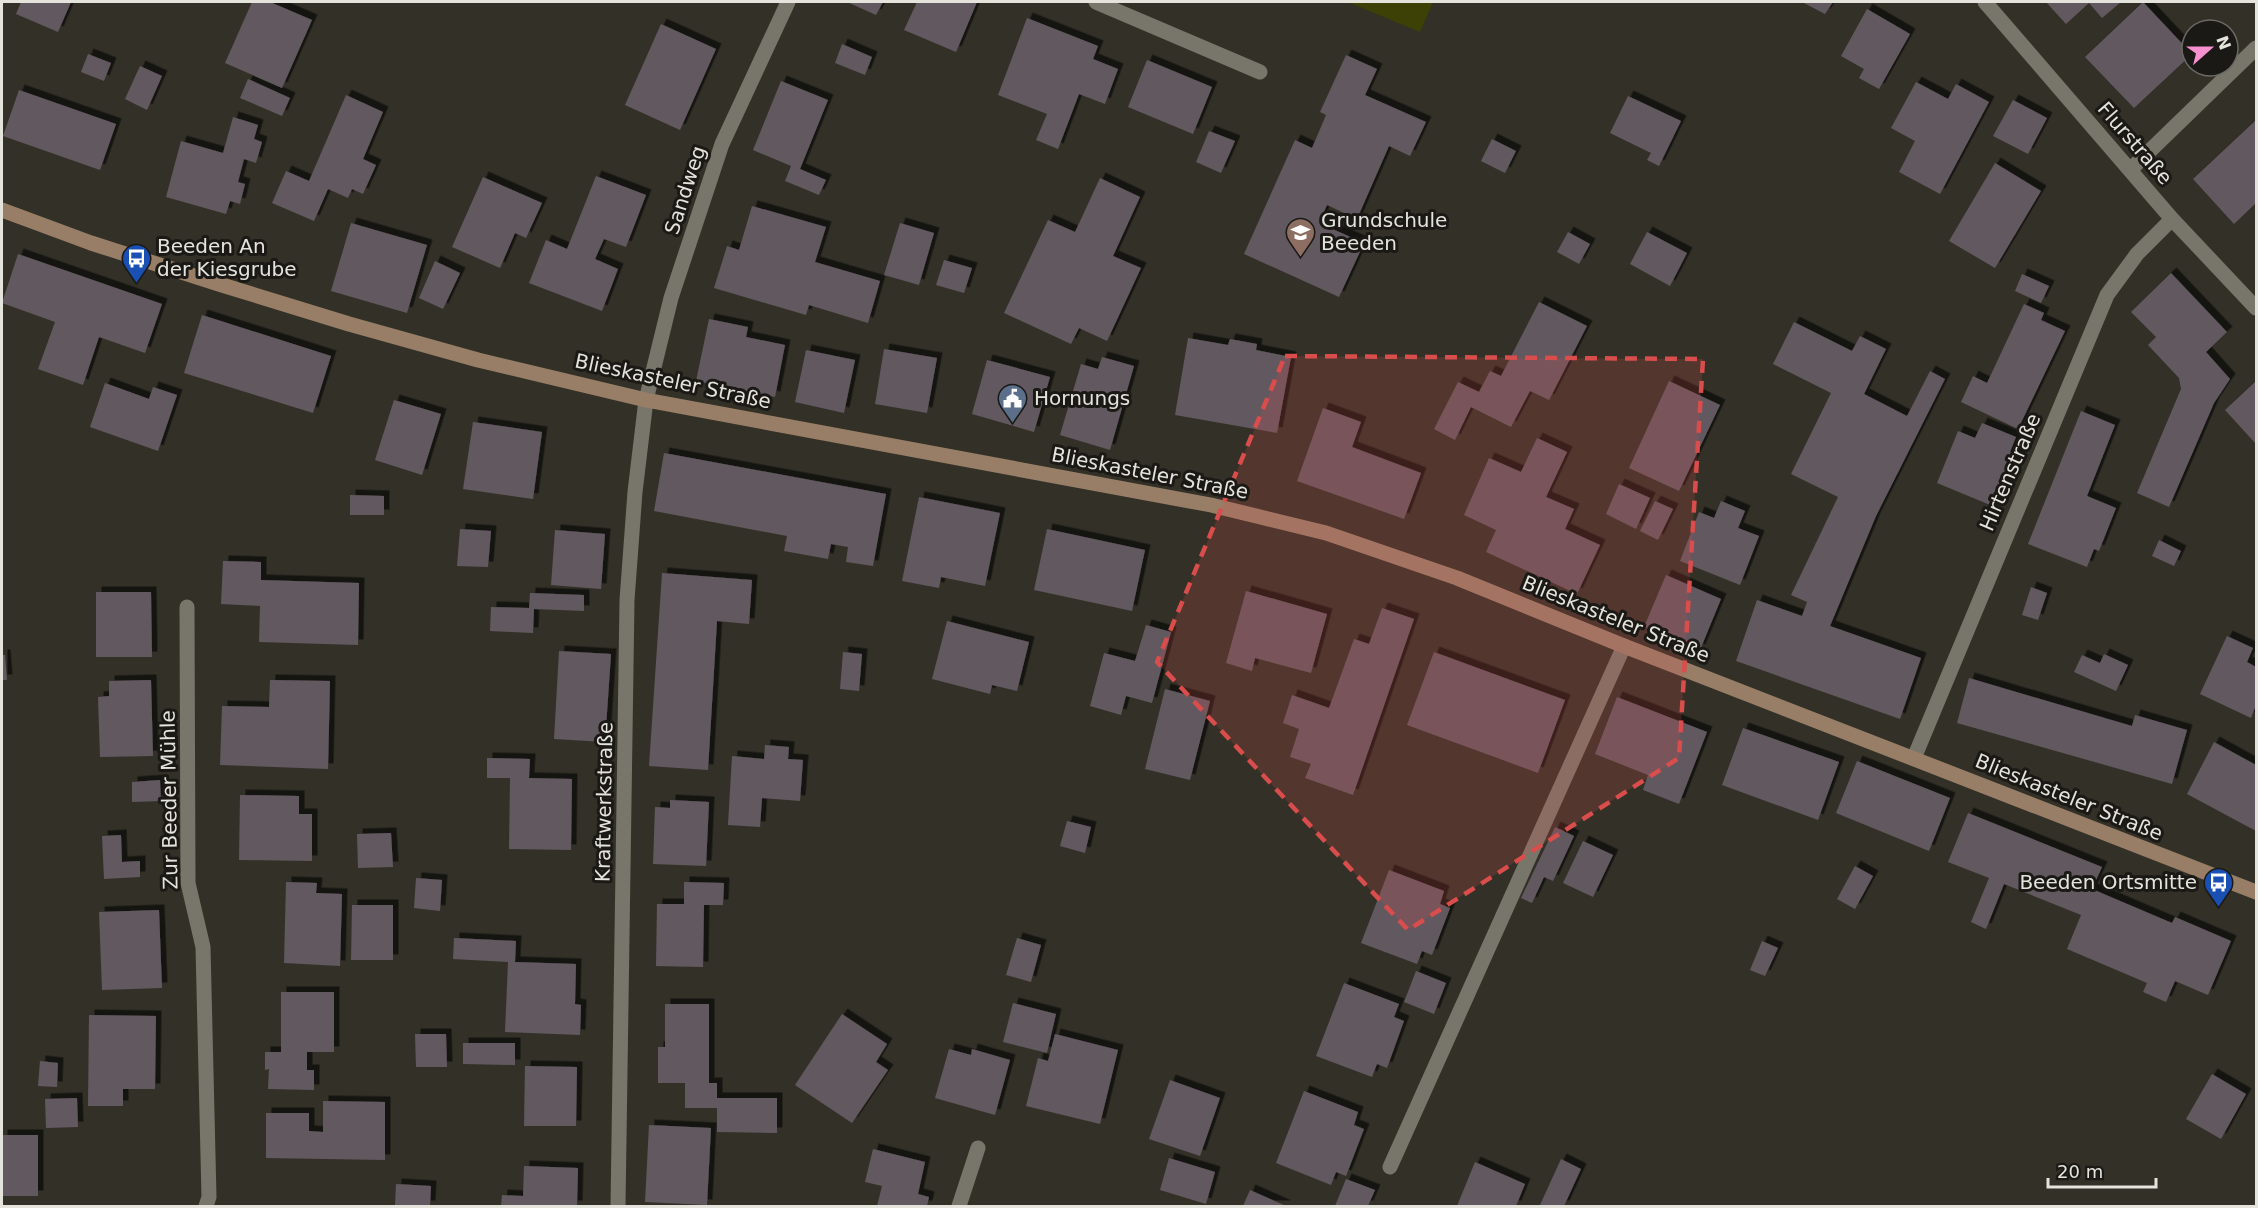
<svg xmlns="http://www.w3.org/2000/svg" width="2258" height="1208" font-family="'DejaVu Sans',sans-serif">
	<defs>
		<filter id="shadow"><feDropShadow dx="5.5" dy="-5.5" stdDeviation="0" flood-color="#0009"/></filter>
	</defs>
	<rect width="100%" height="100%" fill="#333127"/>
	<path fill="#3d4105" d="M1348 2H1433L1420 32Z"/>
	<path fill="#625860" filter="url(#shadow)" d="M21 2H71L58 32 16 14Z
		M252 2H270L312 20 282 88 225 63Z
		M847 2H883L876 15Z
		M917 2H977L956 52 904 30Z
		M1802 2H1833L1825 14Z
		M2046 2H2121L2102 18 2089 3 2066 24Z
		M2143 2 2192 54 2134 108 2085 57Z
		M1867 9 1910 34 1879 89 1859 78 1864 69 1841 56Z
		M1027 18 1098 46 1093 59 1118 69 1105 104 1079 94 1058 149 1036 140 1047 114 998 95Z
		M661 24 716 49 680 130 625 105Z
		M842 44 872 57 865 75 835 63Z
		M88 54 111 63 104 81 81 72Z
		M1346 55 1377 69 1365 95 1426 122 1410 156 1389 146 1357 219 1327 205 1319 223 1364 243 1339 297 1244 254 1295 140 1312 148 1326 115 1320 112Z
		M1147 60 1212 87 1193 134 1128 107Z
		M140 66 162 76 147 110 125 99Z
		M248 79 290 98 282 116 240 98Z
		M781 81 828 100 800 169 826 180 819 195 785 181 791 166 753 150Z
		M1916 82 1948 99 1956 84 1989 102 1940 194 1899 172 1915 141 1891 128Z
		M19 90 116 124 100 170 3 136Z
		M346 95 383 112 363 159 376 165 363 194 352 189 348 198 328 189 314 221 272 203 286 171 309 181Z
		M1628 96 1681 121 1659 166 1647 160 1651 153 1610 133Z
		M2013 100 2047 118 2028 154 1993 136Z
		M233 117 258 125 254 139 262 142 256 163 244 159 238 182 245 184 240 204 230 201 226 214 166 197 181 141 223 153Z
		M2256 120V203L2234 224 2193 179Z
		M1209 131 1235 141 1221 173 1196 162Z
		M1492 139 1516 151 1505 173 1481 161Z
		M1995 163 2041 191 1995 268 1949 241Z
		M596 176 646 195 626 247 604 239 595 259 618 269 602 311 529 283 546 240 567 249Z
		M483 177 542 203 526 238 515 233 500 268 452 247Z
		M1100 178 1140 197 1113 256 1141 268 1107 341 1079 328 1071 344 1004 313 1048 220 1075 232Z
		M752 206 826 227 815 262 880 281 868 323 809 305 806 315 714 288 727 246 739 250Z
		M351 223 427 245 407 313 331 291Z
		M900 223 934 233 919 285 884 275Z
		M1568 232 1590 244 1579 264 1557 252Z
		M1647 232 1687 253 1670 286 1630 264Z
		M18 254 162 304 145 353 99 337 83 385 38 369 55 322 2 303Z
		M944 260 972 268 964 293 936 285Z
		M435 261 460 273 443 309 419 298Z
		M2171 273 2227 332 2206 352 2230 379 2214 403 2169 507 2137 493 2181 389 2179 378 2148 345 2156 337 2131 312Z
		M2022 274 2049 286 2041 303 2015 291Z
		M1539 302 1587 326 1549 400 1530 391 1511 427 1471 407 1455 440 1434 429 1458 382 1479 392 1490 371 1501 376Z
		M2024 304 2044 313 2041 320 2065 331 2018 429 1961 402 1973 376 1987 383Z
		M202 315 331 356 313 413 184 373Z
		M709 319 748 327 746 337 785 345 775 397 696 381Z
		M1794 322 1852 351 1860 336 1886 349 1864 394 1907 416 1930 371 1945 379 1876 516 1830 626 1921 658 1900 719 1736 661 1757 600 1802 616 1807 602 1791 595 1838 497 1791 474 1831 393 1773 364Z
		M1188 338 1228 345 1230 339 1257 344 1256 350 1291 357 1277 433 1175 415Z
		M884 349 937 358 927 413 875 404Z
		M806 350 855 360 844 413 795 402Z
		M1102 357 1134 366 1110 450 1060 435 1081 364 1098 369Z
		M987 360 1050 377 1034 432 972 414Z
		M1669 381 1720 405 1679 491 1629 468Z
		M2256 381V444L2225 410Z
		M105 383 149 399 153 387 177 395 158 451 90 427Z
		M394 400 441 414 422 475 375 460Z
		M1323 408 1361 422 1352 447 1421 473 1404 519 1297 481Z
		M2081 411 2115 425 2087 496 2116 508 2099 551 2094 549 2087 567 2028 544Z
		M473 422 542 432 533 499 463 489Z
		M1982 423 2016 437 2010 452 2016 455 1995 507 1937 483 1958 431 1975 438Z
		M1537 438 1567 452 1546 497 1574 509 1565 529 1600 545 1577 594 1486 552 1496 530 1464 515 1489 458 1521 472Z
		M664 453 886 494 873 566 846 562 848 547 831 544 828 559 784 551 787 536 654 511Z
		M1619 484 1650 498 1636 529 1606 514Z
		M350 495 384 496V515H350Z
		M919 497 1000 513 985 586 941 577 939 588 902 581Z
		M1655 501 1673 509 1658 540 1640 531Z
		M1721 501 1745 511 1738 528 1759 536 1740 585 1680 561 1699 512 1714 518Z
		M460 529 491 531 488 567 457 566Z
		M1047 529 1145 550 1132 611 1034 590Z
		M555 530 605 534 601 589 551 585Z
		M2159 540 2181 551 2174 566 2152 556Z
		M223 561 261 562V580L359 583 358 645 259 642 260 606 221 604Z
		M662 573 752 580 749 624 717 621 708 770 649 766Z
		M1666 575 1721 599 1700 650 1644 627Z
		M2031 587 2047 593 2038 620 2022 615Z
		M1246 591 1327 614 1311 673 1255 658 1252 671 1226 663Z
		M96 592H151L152 657H96Z
		M530 593 584 595V611L534 609 533 633 490 631 491 607 529 608Z
		M1382 608 1414 619 1353 795 1305 778 1311 764 1290 757 1299 729 1283 723 1292 695 1329 708 1354 639 1369 644Z
		M947 621 1029 642 1017 691 992 685 990 694 932 679Z
		M1146 625 1171 632 1152 703 1126 696 1121 715 1090 706 1104 653 1135 661Z
		M2227 636 2253 648 2247 662 2256 667V705L2251 718 2200 694Z
		M559 651 611 654 605 742 554 739Z
		M843 652 862 654 859 691 840 689Z
		M1434 652 1565 700 1538 773 1407 725Z
		M2104 654 2128 665 2116 691 2074 672 2082 655 2100 663Z
		M2 655H5L7 680H2Z
		M1969 678 2132 726 2135 715 2187 730 2172 784 1957 723Z
		M151 680 153 756 100 757 98 697 109 696V681Z
		M270 680 330 681 328 769 220 765 222 706 269 707Z
		M1165 689 1210 701 1190 780 1145 769Z
		M1617 697 1707 732 1679 804 1643 790 1648 775 1595 754Z
		M1743 728 1839 762 1818 820 1722 785Z
		M2214 742 2256 765V831L2187 794Z
		M765 745 789 747 788 759 803 760 800 801 762 798 760 827 728 825 732 756 764 759Z
		M487 758 530 759 529 778 572 779 571 850 509 849 510 778H487Z
		M1857 761 1950 798 1929 851 1836 813Z
		M160 780 161 801 132 802V782Z
		M240 795 299 796V814H312V861L239 860Z
		M670 800 709 802 706 866 653 864 655 807 670 808Z
		M1968 813 2102 867 2092 889 2172 923 2175 917 2231 941 2208 995 2175 981 2166 1002 2143 992 2147 983 2067 949 2081 915 2004 884 1986 929 1971 922 1989 878 1948 862Z
		M1067 821 1091 827 1085 853 1060 846Z
		M1555 827 1574 836 1553 881 1544 877 1532 903 1521 898Z
		M391 833 393 867 358 868 357 834Z
		M121 835 122 862 140 861V877L104 879 102 836Z
		M1583 841 1613 855 1593 897 1563 883Z
		M1855 866 1873 876 1855 909 1837 899Z
		M1389 870 1444 891 1440 904 1450 908 1432 955 1422 951 1417 964 1361 943Z
		M416 878 442 880 440 911 414 908Z
		M286 882 317 883 316 893 342 894 340 966 284 963Z
		M684 882 724 883 723 905H704L703 967 656 966 657 904H684Z
		M352 905H393V960H351Z
		M159 910 162 988 102 990 99 912Z
		M454 938 516 941 515 962 576 964 575 1004 581 1005 580 1035 505 1032 508 962 453 959Z
		M1017 938 1041 945 1031 982 1006 975Z
		M1762 941 1778 948 1765 976 1750 970Z
		M1416 971 1446 983 1434 1014 1404 1002Z
		M1344 983 1399 1004 1394 1017 1404 1021 1387 1068 1377 1064 1372 1077 1316 1056Z
		M281 992H334V1052H307V1070H314V1090L268 1089 269 1069 265 1070V1052H281Z
		M1013 1003 1056 1014 1047 1053 1003 1042Z
		M665 1004H709V1083H717V1098H777V1133L717 1132V1108H685V1083H658V1047H665Z
		M842 1014 887 1044 876 1062 888 1070 852 1123 795 1085Z
		M89 1015 156 1016 155 1089H123V1106H88Z
		M415 1034H446L447 1067H416Z
		M1055 1034 1118 1050 1100 1124 1026 1106 1038 1058 1048 1061Z
		M463 1043H515V1065L463 1064Z
		M949 1049 971 1055 972 1049 1010 1060 995 1115 935 1098Z
		M40 1061 58 1063 57 1087 38 1086Z
		M525 1066 577 1067 576 1126H524Z
		M2212 1074 2246 1094 2221 1139 2186 1119Z
		M1170 1080 1220 1098 1200 1156 1149 1139Z
		M1304 1091 1358 1112 1354 1125 1364 1129 1346 1176 1336 1172 1331 1185 1276 1163Z
		M77 1098 78 1127 46 1128 45 1099Z
		M323 1101 385 1102V1160L266 1158V1113H309V1131L323 1132Z
		M649 1125 711 1128 707 1205 645 1202Z
		M2 1135H38V1196H2Z
		M873 1149 925 1162 918 1194 929 1197 927 1206H877L882 1186 865 1182Z
		M1169 1158 1215 1172 1206 1204 1160 1190Z
		M1561 1159 1581 1169 1564 1206H1542L1540 1205Z
		M1475 1162 1525 1184 1516 1206H1457Z
		M524 1166 578 1168 577 1206H501L502 1195 523 1196Z
		M1346 1179 1375 1190 1368 1206H1335Z
		M396 1184 431 1186 430 1206H395Z
		M1250 1190 1286 1206H1243Z"/>
	<g fill="none" stroke-linecap="round" stroke-linejoin="round">
		<path stroke="#78766a" stroke-width="15" d="M1390 1167 1624 646"/>
		<path stroke="#78766a" stroke-width="15" d="M1096 2 1260 72
			M1985 2 2172 219 2256 308
			M2130 170 2256 48
			M187 607 188 883 203 947 209 1197 206 1206
			M1914 758 2107 295 2137 254 2172 219
			M618 1206 627 600 635 492 646 400 671 298 722 144 788 2
			M959 1206 978 1148"/>
		<path stroke="#997e67" stroke-width="15" d="M2 210 91 243 222 285 349 324 478 360 646 400 1211 505 1326 533 1457 578 1624 646 2256 892"/>
	</g>
	<path fill="#d94d4c" fill-opacity="0.2" stroke="#d94d4c" stroke-width="4.5" stroke-dasharray="12 8" stroke-linejoin="round" d="M1285 356 1703 359 1679 758 1408 930 1157 662Z"/>
	<defs>
		<symbol id="school-pin" viewBox="-11 -11 22 30"><path d="M0 17L-7.5 6A9.5 9.5 0 1 1 7.5 6Z" fill="#8d6e63" stroke="#1a1915"/><path d="M0-5L7-2L0 1L-7-2ZM-4 1L0 2.5L4 1V4Q0 6-4 4Z" fill="#fff"/></symbol>
		<symbol id="bus-pin" viewBox="-11 -11 22 30"><path d="M0 17L-7.5 6A9.5 9.5 0 1 1 7.5 6Z" fill="#1a4fb4" stroke="#1a1915"/><path d="M-5-6H5V4H4V6H2V4H-2V6H-4V4H-5ZM-3.5-4V0h7V-4ZM-3.5 1.2v1.5H-2V1.2ZM2 1.2v1.5H3.5V1.2Z" fill="#fff"/></symbol>
		<symbol id="civic-pin" viewBox="-11 -11 22 30"><path d="M0 17L-7.5 6A9.5 9.5 0 1 1 7.5 6Z" fill="#5c6f8a" stroke="#1a1915"/><path d="M-.6-6.5H3V-4.5H.6V-3L4-1V1h2V6H-6V1h2V-1L-.6-3ZM-1.2 2.5V6h2.4V2.5Z" fill="#fff"/></symbol>
	</defs>
	<g fill-rule="evenodd">
		<use href="#school-pin" x="1284" y="216" width="33" height="45"/>
		<use href="#bus-pin" x="120" y="242" width="33" height="45"/>
		<use href="#civic-pin" x="996" y="382" width="33" height="45"/>
		<use href="#bus-pin" x="2202" y="866" width="33" height="45"/>
	</g>
	<g text-anchor="middle" dominant-baseline="central" stroke-width="6" stroke-linejoin="round" paint-order="stroke">
		<g font-size="20" fill="#e4e3dc" stroke="#1a1915">
			<text transform="translate(2135 143) rotate(49)">Flurstraße</text>
			<text transform="translate(685 190) rotate(-72)">Sandweg</text>
			<text transform="translate(673 381) rotate(12)">Blieskasteler Straße</text>
			<text transform="translate(2010 472) rotate(-67)">Hirtenstraße</text>
			<text transform="translate(1150 473) rotate(11)">Blieskasteler Straße</text>
			<text transform="translate(1616 619) rotate(22)">Blieskasteler Straße</text>
			<text transform="translate(2069 797) rotate(22)">Blieskasteler Straße</text>
			<text transform="translate(169 800) rotate(-91)">Zur Beeder Mühle</text>
			<text transform="translate(604 802) rotate(-89)">Kraftwerkstraße</text>
		</g>
		<g font-size="20" fill="#e4e3dc" stroke="#1a1915" text-anchor="start">
			<text x="1321" y="220">Grundschule<tspan x="1321" dy="23">Beeden</tspan></text>
			<text x="157" y="246">Beeden An<tspan x="157" dy="23">der Kiesgrube</tspan></text>
			<text x="1034" y="398">Hornungs</text>
			<text x="2197" y="882" text-anchor="end">Beeden Ortsmitte</text>
		</g>
	</g>
	<rect width="2258" height="1208" fill="none" stroke="#e4e3dc" stroke-width="6"/>
	<g transform="translate(2210 48) rotate(69)"><circle r="28" fill="#1a1915" stroke="#6b6a65" stroke-width="1.5"/>
	<path d="M0-4.5L10 22L0 15L-10 22Z" fill="#f790cf"/>
	<text y="-9" font-size="16" font-weight="bold" text-anchor="middle" fill="#e4e3dc">N</text>
	</g>
	<path d="M2048 1178v9h108v-9" fill="none" stroke="#e4e3dc" stroke-width="3"/>
	<text x="2057" y="1178" font-size="18" fill="#e4e3dc" stroke="#1a1915" stroke-width="4.5" paint-order="stroke">20 m</text>
</svg>
